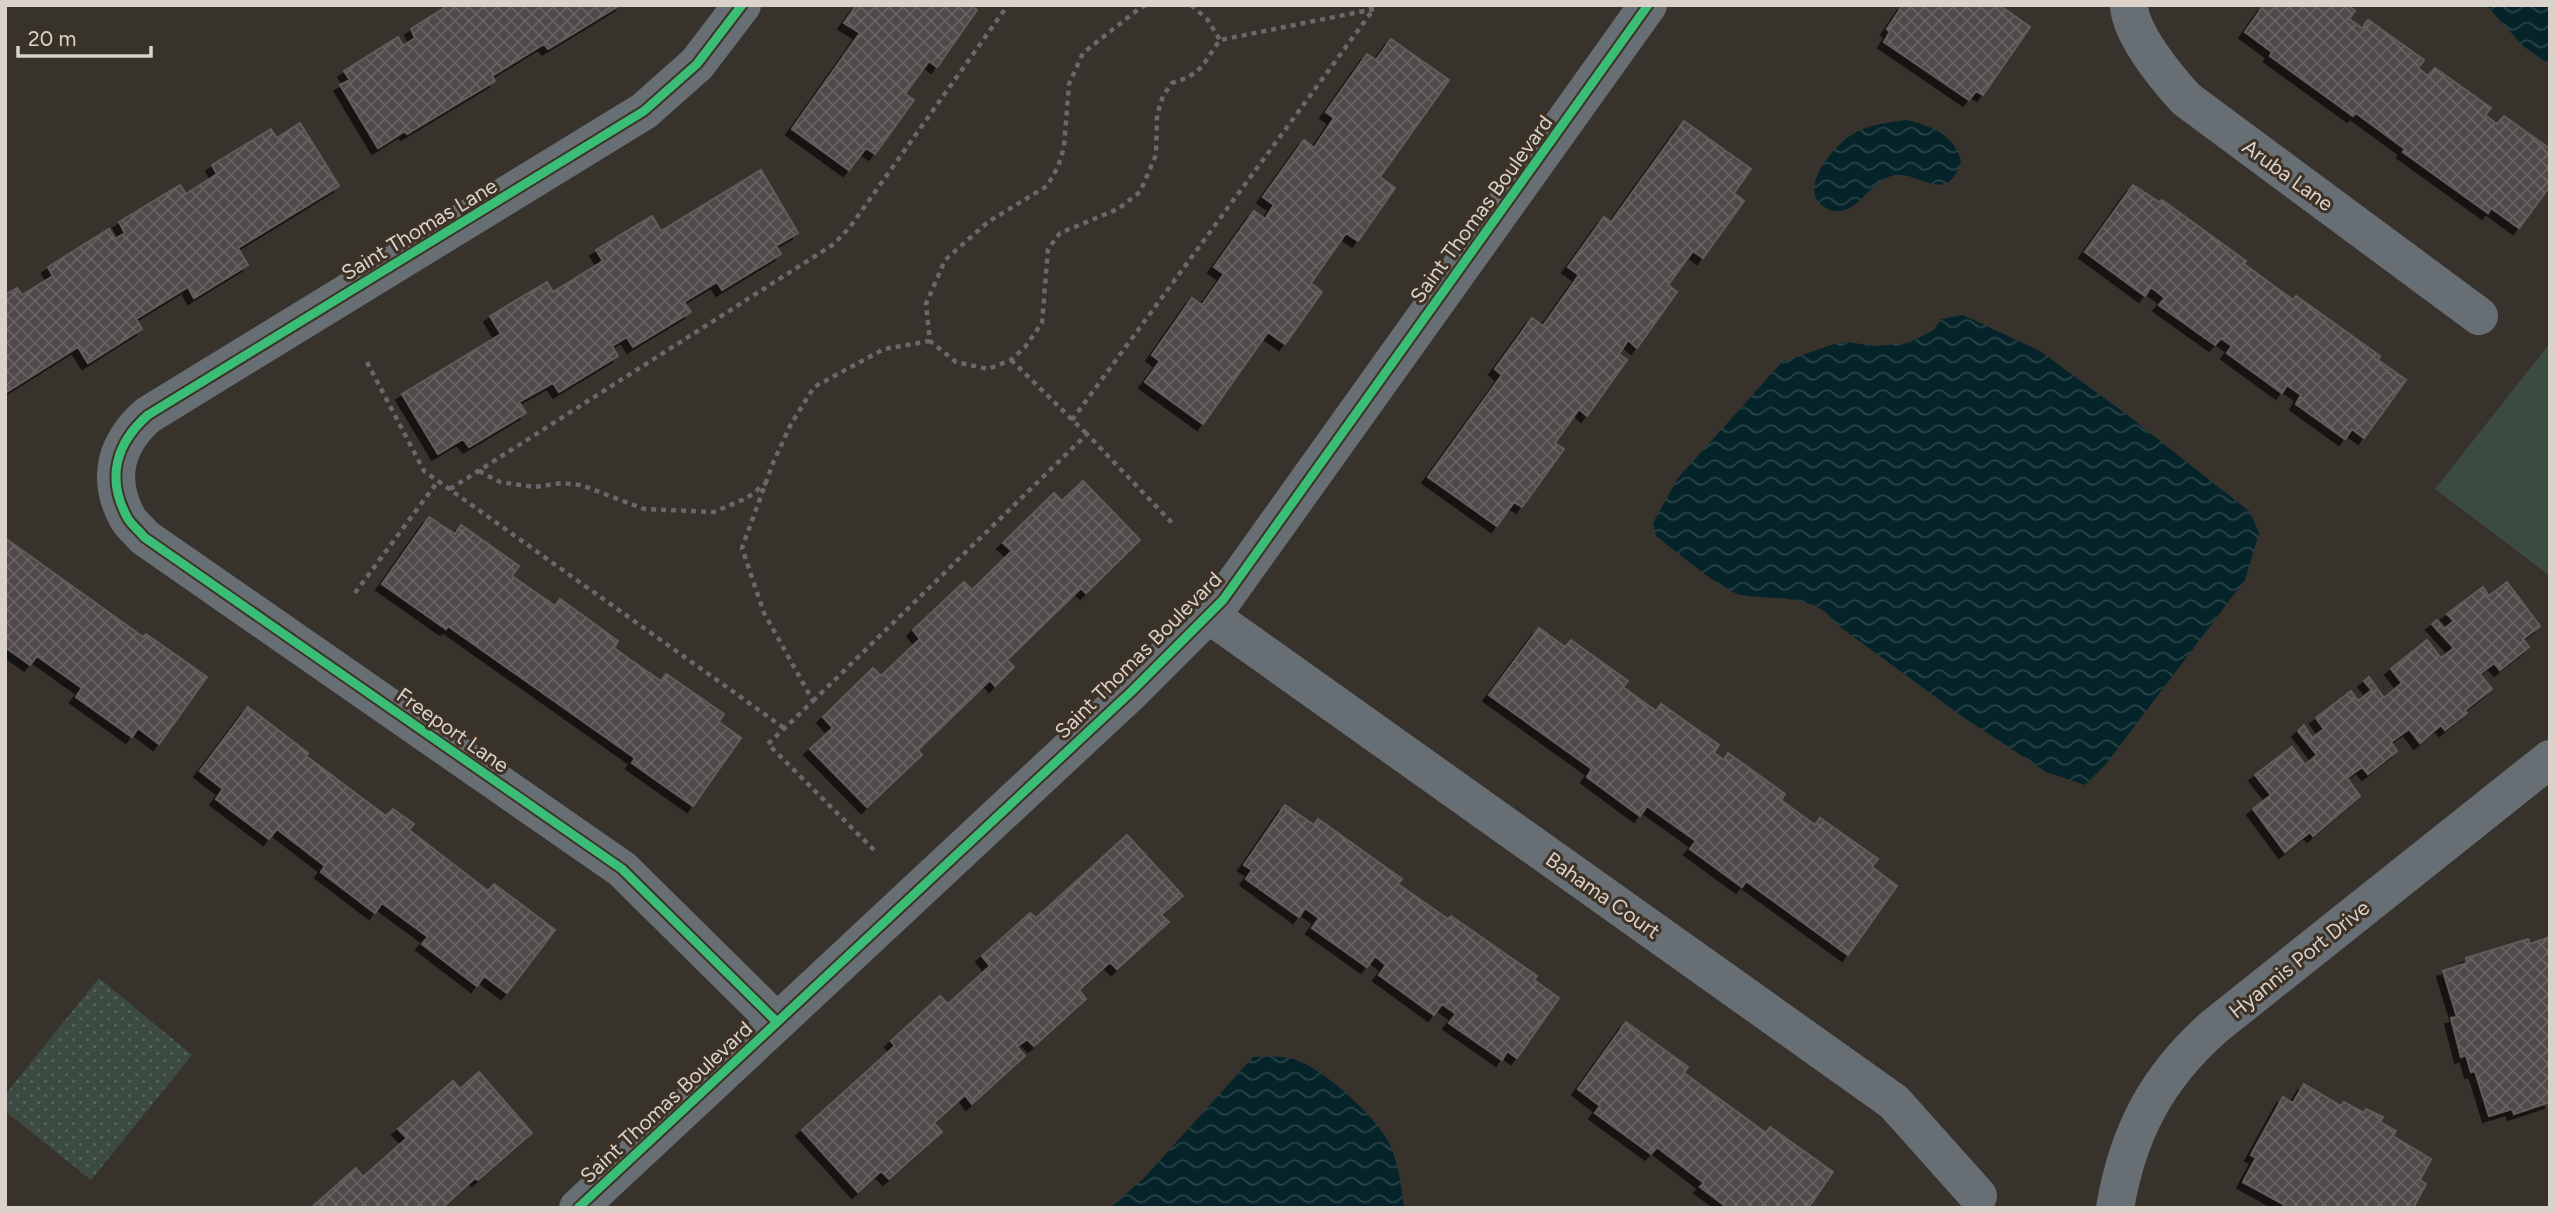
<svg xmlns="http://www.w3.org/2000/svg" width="2555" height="1213" font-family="Figtree,sans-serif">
	<defs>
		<pattern id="park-dots" width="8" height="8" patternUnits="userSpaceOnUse" patternTransform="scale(1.75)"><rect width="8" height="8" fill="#3c4b41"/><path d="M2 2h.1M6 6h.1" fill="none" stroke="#58645b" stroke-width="1.8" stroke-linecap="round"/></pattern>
		<pattern id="water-waves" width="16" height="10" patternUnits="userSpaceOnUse" patternTransform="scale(1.75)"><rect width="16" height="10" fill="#052429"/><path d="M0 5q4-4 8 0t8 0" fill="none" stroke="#294347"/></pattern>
		<pattern id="building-cross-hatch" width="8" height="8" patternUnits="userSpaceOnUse" patternTransform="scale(1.75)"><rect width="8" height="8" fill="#504949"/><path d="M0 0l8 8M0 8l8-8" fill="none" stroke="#696262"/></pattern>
		<filter id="shadow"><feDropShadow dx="-6" dy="6" stdDeviation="0" flood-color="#0009"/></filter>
	</defs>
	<rect width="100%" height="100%" fill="#38322c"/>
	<path fill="#3c4b41" d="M2550 343V576L2435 489Z"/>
	<path fill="url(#park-dots)" d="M99 978 192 1055 91 1180 5 1111V1095Z"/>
	<path fill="url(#water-waves)" d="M2486 5H2550V65L2523 46Z
		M1907 120C1931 126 1953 134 1961 160 1948 210 1917 167 1891 176 1868 183 1855 220 1828 209 1794 194 1832 147 1850 136 1867 124 1887 123 1907 120Z
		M1963 315 2040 351 2126 414 2250 512 2259 533 2245 580 2106 764 2085 785 2046 772 1963 717 1836 624C1816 593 1771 600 1741 595 1724 592 1672 548 1656 536L1653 523 1678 478 1782 362 1834 344 1846 342 1877 346 1908 343 1934 330 1941 319Z
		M1253 1057C1266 1057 1283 1055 1296 1060 1324 1070 1368 1110 1385 1136 1397 1154 1402 1186 1404 1208H1110L1145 1177Z"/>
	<path fill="url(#building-cross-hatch)" stroke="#625c5b" stroke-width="2" filter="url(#shadow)" d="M449 5H620L548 49 544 44 492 76 495 81 407 134 405 131 378 148 340 85 350 80 344 71 398 37 403 46 415 38 411 29Z
		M857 5H970L977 10 937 67 929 61 905 94 914 100 875 154 866 148 849 170 792 129 860 33 844 23Z
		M1903 5H1999L2030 27 1983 95 1976 91 1969 100 1884 42 1890 32 1887 29Z
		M2264 5H2348L2355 11 2349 19 2362 28 2368 20 2424 60 2418 68 2428 76 2435 68 2491 108 2485 115 2497 124 2504 116 2550 149V186L2519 228 2491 208 2488 213 2403 152 2405 149 2356 113 2353 116 2270 56 2272 52 2245 32Z
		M1391 39 1449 80 1380 177 1395 188 1358 241 1346 233 1311 283 1322 292 1285 344 1268 332 1203 424 1145 382 1160 361 1152 355 1192 298 1202 305 1224 274 1214 267 1254 211 1265 219 1274 205 1263 197 1304 140 1314 148 1334 118 1326 112 1367 54 1376 60Z
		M1684 121 1751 169 1734 193 1744 201 1703 258 1693 251 1668 285 1677 292 1637 348 1628 340 1619 354 1627 360 1587 416 1579 409 1555 443 1564 449 1522 507 1514 502 1497 526 1428 477 1502 375 1495 369 1532 318 1543 326 1579 275 1568 267 1604 217 1611 222Z
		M300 123 339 186 238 248 248 265 194 298 188 287 136 319 142 329 88 363 78 347 5 393V295L17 288 22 295 53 276 48 267 109 229 115 239 125 233 119 222 180 185 186 194 217 174 212 165 271 129 277 138Z
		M761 170 798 233 776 246 781 254 722 290 717 282 684 302 691 312 633 347 627 337 612 346 618 356 559 392 553 383 519 402 526 413 469 447 463 439 438 454 402 394 501 334 490 316 547 282 553 292 603 261 596 250 652 216 661 231Z
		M2133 185 2159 202 2162 200 2246 261 2244 264 2293 300 2296 296 2380 356 2378 360 2406 380 2364 438 2352 429 2345 439 2296 404 2301 395 2287 385 2282 393 2227 353 2232 346 2221 338 2215 345 2159 305 2165 298 2151 287 2145 296 2085 252Z
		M1083 481 1140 540 1086 593 1081 588 1007 660 1014 667 995 686 990 680 918 750 922 755 867 807 810 749 833 728 823 717 873 668 881 676 920 639 913 630 964 582 972 590 1012 551 1003 543 1054 493 1062 501Z
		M429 517 455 534 461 525 519 566 512 576 555 606 560 599 618 641 614 648 632 661 661 681 666 674 724 714 719 722 741 738 693 806 632 763 635 758 448 626 446 629 382 584Z
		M5 538 143 637 146 634 207 677 159 744 138 728 132 737 76 697 82 688 37 656 30 665 5 647Z
		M2507 582 2540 626 2523 639 2529 647 2500 670 2494 663 2480 674 2492 689 2465 710 2467 713 2445 730 2441 725 2420 743 2409 729 2391 742 2397 751 2368 774 2362 767 2347 778 2360 796 2313 836 2310 832 2285 852 2253 809 2271 795 2255 775 2292 747 2305 765 2317 755 2298 731 2304 725 2312 738 2324 729 2316 718 2351 691 2358 701 2372 690 2364 681 2369 677 2384 698 2402 683 2391 669 2427 640 2441 658 2454 648 2432 624 2437 620 2444 629 2454 621 2447 614 2483 587 2489 596Z
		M1539 628 1565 647 1571 640 1628 681 1623 687 1656 711 1661 704 1719 745 1714 753 1724 760 1728 753 1785 794 1781 800 1815 825 1820 818 1878 859 1872 867 1897 886 1848 955 1746 881 1742 887 1690 849 1696 841 1647 806 1640 816 1587 777 1592 769 1489 695Z
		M248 707 308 753 306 756 386 816 393 809 414 824 409 830 488 891 494 884 555 930 507 993 484 976 477 986 422 944 428 937 382 903 375 913 321 872 325 866 277 829 269 839 216 799 223 789 200 771Z
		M1285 805 1314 825 1318 819 1402 879 1398 884 1448 919 1451 916 1537 976 1534 980 1559 998 1517 1058 1507 1051 1502 1060 1449 1023 1456 1014 1442 1004 1434 1015 1379 975 1386 965 1375 956 1367 967 1312 928 1319 918 1305 908 1299 917 1246 879 1252 870 1244 865Z
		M1127 835 1183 896 1161 915 1169 922 1117 969 1110 962 1079 990 1086 999 1034 1046 1027 1039 1017 1047 1025 1056 972 1104 965 1095 934 1123 942 1132 889 1179 881 1171 858 1192 802 1130 895 1046 891 1041 940 996 948 1004 990 966 982 956 1030 913 1036 918Z
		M2550 937V1102L2514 1114 2512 1109 2489 1116 2475 1071 2471 1072 2466 1055 2461 1057 2451 1018 2457 1017 2443 971 2467 963 2466 958 2528 939 2530 944Z
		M1626 1022 1688 1067 1684 1073 1766 1133 1770 1127 1833 1172 1808 1208H1728L1700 1187 1704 1183 1657 1147 1651 1154 1595 1113 1600 1106 1578 1089Z
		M479 1072 532 1133 478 1180 475 1178 442 1208H311L356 1168 363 1177 407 1138 398 1129 453 1081 460 1089Z
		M2304 1084 2341 1106 2344 1102 2364 1113 2366 1109 2383 1117 2380 1122 2396 1131 2393 1136 2431 1159 2420 1180 2426 1184 2413 1208H2283L2285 1205 2243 1182 2256 1158 2251 1155 2283 1097 2293 1103Z"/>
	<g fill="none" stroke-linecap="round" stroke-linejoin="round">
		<path stroke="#67696b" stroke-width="4.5" stroke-dasharray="5 5" stroke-linecap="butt" d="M1146 5 1140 8 1083 53 1069 84 1064 147 1058 167 1047 186 988 222 945 260 926 304 930 341 956 362 988 369 1011 360 1025 347 1042 323 1048 249 1060 233 1118 209 1140 192 1156 155 1157 115 1163 96 1172 83C1203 74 1203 63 1220 40L1374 9
			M1191 5 1207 19 1220 40
			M1369 5 1374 9 1376 5
			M1011 360 1087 434
			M367 362 424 471 784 728
			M1072 420 1373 10
			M479 471 500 482 534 487 562 483 581 485 644 509 714 512 747 498 766 483
			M450 489 834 244 850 227 1008 5
			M355 593 438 481
			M813 701 1087 434 1175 526
			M874 850 768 744 813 701 764 613 742 548 773 463 791 424 814 387 884 349 930 341"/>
		<path stroke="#686f74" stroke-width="38" d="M742 5 697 64 644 111 148 415C116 443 106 478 127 517 131 525 139 530 144 537L622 869 777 1022
			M2129 5C2130 34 2167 78 2186 99L2479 316
			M1208 614 1894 1102 1978 1196
			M578 1208 1133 690 1223 600 1648 5
			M2115 1208C2128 1132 2157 1077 2215 1026L2550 759"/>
		<defs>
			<path id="cycleway" d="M742 5 697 64 644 111 148 415C116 443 106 478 127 517 131 525 139 530 144 537L622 869 777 1022
				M578 1208 1133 690 1223 600 1648 5"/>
		</defs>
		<use href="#cycleway" stroke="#3e3226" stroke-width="13"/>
		<use href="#cycleway" stroke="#3abd76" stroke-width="9"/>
	</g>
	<g text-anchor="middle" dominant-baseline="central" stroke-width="6" stroke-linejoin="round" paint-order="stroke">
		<g font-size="21" fill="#dad2cb" stroke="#3e3226">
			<text transform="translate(2288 175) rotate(36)">Aruba Lane</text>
			<text transform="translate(1481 209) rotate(-54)">Saint Thomas Boulevard</text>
			<text transform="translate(419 229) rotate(-31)">Saint Thomas Lane</text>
			<text transform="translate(1138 655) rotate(-45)">Saint Thomas Boulevard</text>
			<text transform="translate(453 730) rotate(35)">Freeport Lane</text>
			<text transform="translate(1603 895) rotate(35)">Bahama Court</text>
			<text transform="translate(2299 959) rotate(-39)">Hyannis Port Drive</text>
			<text transform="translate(666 1102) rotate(-43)">Saint Thomas Boulevard</text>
		</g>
	</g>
	<rect width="2555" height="1213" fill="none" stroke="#dad2cb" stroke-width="14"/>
	<path d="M18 46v10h133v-10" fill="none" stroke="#dad2cb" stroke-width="3.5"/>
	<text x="28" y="46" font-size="21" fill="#dad2cb" stroke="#3e3226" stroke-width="5" paint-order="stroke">20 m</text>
</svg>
